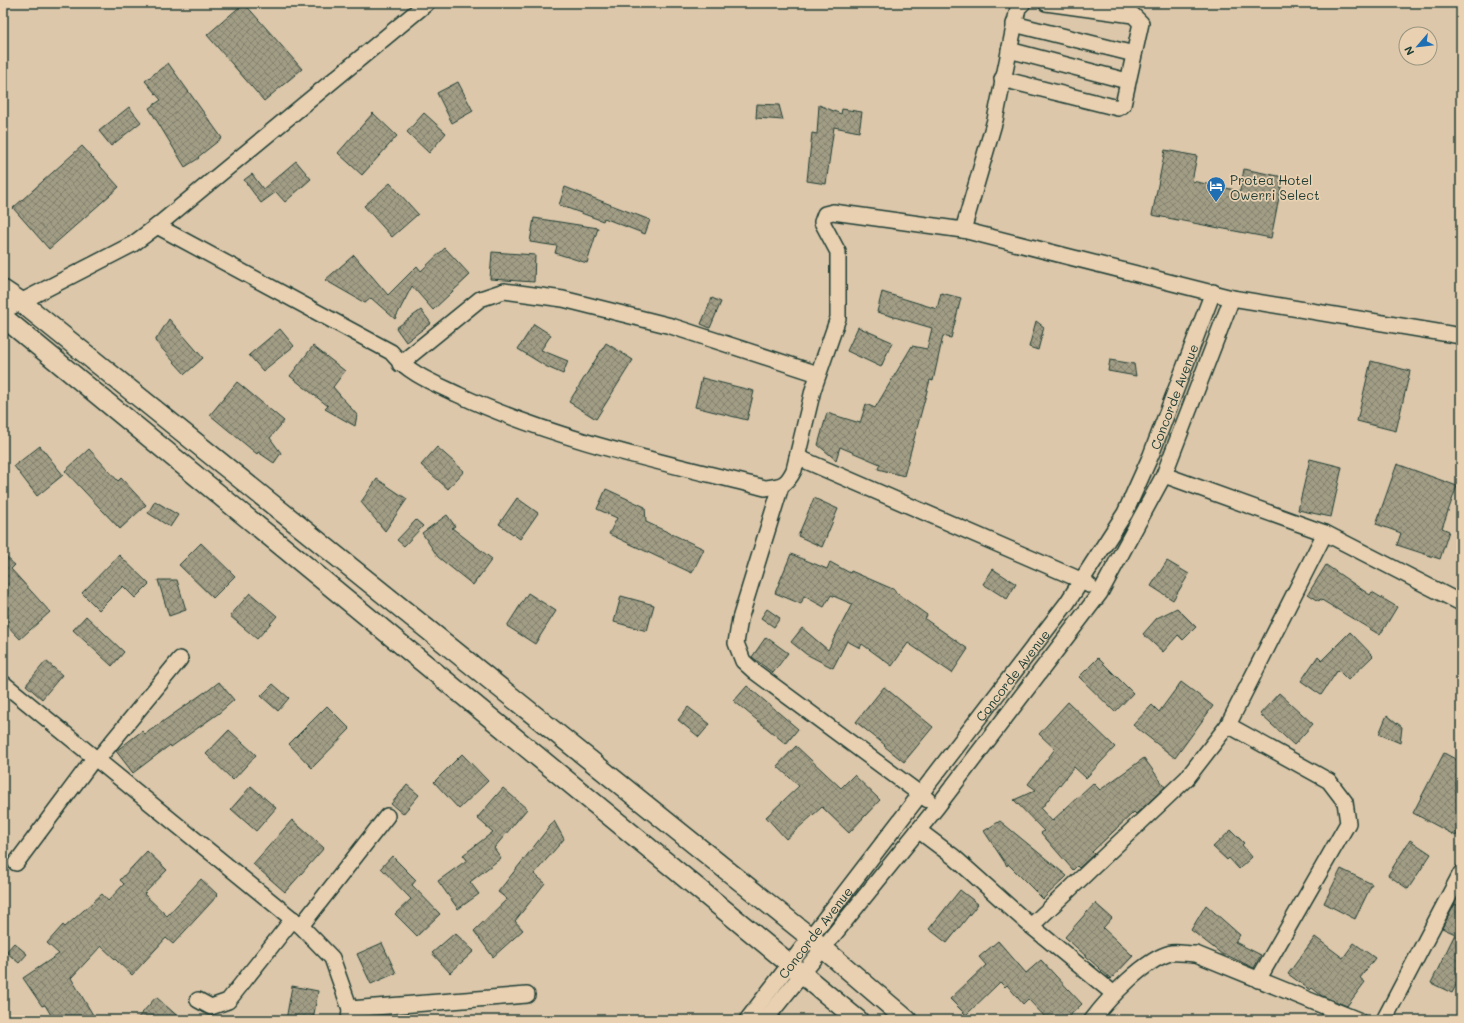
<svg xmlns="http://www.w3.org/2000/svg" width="1464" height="1023" font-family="Mali,sans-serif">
	<defs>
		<pattern id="building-cross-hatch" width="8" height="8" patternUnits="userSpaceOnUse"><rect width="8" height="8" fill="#a29d85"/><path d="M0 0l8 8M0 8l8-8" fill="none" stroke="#83816e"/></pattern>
	</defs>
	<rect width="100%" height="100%" fill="#dcc7aa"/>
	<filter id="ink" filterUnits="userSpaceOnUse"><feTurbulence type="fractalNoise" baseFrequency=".025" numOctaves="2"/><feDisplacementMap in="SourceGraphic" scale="8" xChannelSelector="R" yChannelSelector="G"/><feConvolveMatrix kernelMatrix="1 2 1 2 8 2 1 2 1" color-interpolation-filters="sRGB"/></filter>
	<g filter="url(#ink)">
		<path fill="url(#building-cross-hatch)" stroke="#1f3d34" d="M244 3 302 69 264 101 207 35Z
			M168 63 222 138 198 157 199 158 185 167 149 108 161 100 145 81Z
			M458 82 473 111 452 123 437 93Z
			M757 104 779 105 783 120 756 118Z
			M819 105 841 114 842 109 862 112 859 132 834 127 826 184 807 181 812 133 817 134Z
			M129 107 141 122 111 146 99 131Z
			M373 113 397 136 362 175 338 153Z
			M424 113 446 133 429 153 407 132Z
			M82 146 119 187 49 249 13 208Z
			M1165 150 1197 156 1192 181 1240 191 1244 169 1283 177 1271 238 1152 215Z
			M296 161 311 179 285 202 276 192 261 203 244 180 252 174 263 189Z
			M390 183 418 214 392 237 364 206Z
			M565 187 650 220 645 234 604 218 603 221 559 205Z
			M534 218 598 228 587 263 555 253 557 246 530 242Z
			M445 248 470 275 433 310 412 286 395 319 371 298 365 303 325 280 354 255 388 295 417 266 421 271Z
			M492 252 535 255 534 282 490 279Z
			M882 292 937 309 941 293 961 298 951 338 943 336 933 381 930 380 904 476 878 469 880 464 840 447 836 460 818 445 827 413 860 423 866 404 875 408 912 346 927 349 932 328 877 312Z
			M712 298 721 302 710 328 701 324Z
			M421 310 431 323 406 342 396 328Z
			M169 319 203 358 185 374 155 341Z
			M1036 321 1044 327 1038 350 1029 347Z
			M534 324 551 335 541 350 568 361 563 374 547 367 518 349Z
			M858 327 892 342 881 367 847 351Z
			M280 329 294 346 263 371 249 355Z
			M606 343 633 360 596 419 569 402Z
			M313 346 345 371 333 387 357 415 355 426 325 409 328 406 290 376Z
			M1110 360 1134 364 1136 376 1108 371Z
			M1371 361 1410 371 1396 431 1357 421Z
			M702 378 754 391 747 420 695 407Z
			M237 382 284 421 270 438 281 453 274 463 258 452 257 454 210 415Z
			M40 446 63 475 37 496 14 466Z
			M437 447 464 471 448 489 421 465Z
			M89 449 118 481 121 478 146 505 120 529 65 471Z
			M1310 459 1342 467 1331 517 1298 510Z
			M1397 464 1457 486 1442 528 1449 531 1440 559 1397 545 1401 533 1376 524Z
			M377 479 407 499 385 531 361 502Z
			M606 489 645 507 646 522 704 549 692 573 609 534 617 518 597 509Z
			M517 498 538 513 520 539 499 524Z
			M814 498 838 509 822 547 798 536Z
			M155 501 178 515 170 527 148 513Z
			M447 515 455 526 452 528 492 559 473 585 438 557 422 533Z
			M416 520 423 526 404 546 397 540Z
			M201 543 235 576 213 598 179 565Z
			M3 554 15 565 11 569 50 612 20 639 3 621Z
			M791 554 827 569 830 562 850 573 851 571 895 590V592L927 615 925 619 968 649 952 673 908 643 892 666 862 644 860 648 847 641 833 668 806 654 791 642 802 628 828 650 852 604 831 595 824 607 804 596 801 604 775 593Z
			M119 555 149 584 135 598 123 586 99 610 82 593Z
			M1167 561 1189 574 1173 600 1151 586Z
			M1326 565 1370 595 1372 592 1397 607 1380 635 1320 599 1319 601 1308 594Z
			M993 569 1016 584 1007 599 983 584Z
			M158 580H177L186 610 169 616Z
			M250 593 277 616 257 639 230 616Z
			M528 593 556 611 535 644 507 626Z
			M621 596 654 605 647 631 614 622Z
			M1177 608 1196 627 1183 640 1178 635 1163 652 1143 634 1157 618Z
			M767 609 780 618 774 627 761 618Z
			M86 616 124 652 112 666 73 630Z
			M1350 632 1373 656 1348 680 1338 670 1321 695 1301 681 1318 656 1322 660Z
			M766 637 788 653 773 673 752 657Z
			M1098 658 1133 693 1115 712 1079 677Z
			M46 661 62 675 42 699 26 685Z
			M219 682 234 700 219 713 171 747 170 745 133 773 116 751 142 731 145 734 205 692V693Z
			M1181 682 1213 706 1175 758 1133 725 1152 705 1159 712Z
			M273 684 289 698 278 711 261 696Z
			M747 686 798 729 786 744 734 701Z
			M884 687 933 727 904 762 884 746 885 745 856 722Z
			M1279 693 1313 724 1294 745 1260 714Z
			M1068 702 1115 747 1086 778 1074 767 1041 809 1052 821 1093 783 1100 790 1144 758 1165 787 1136 814 1134 812 1092 852 1094 854 1079 868 1077 866 1073 870 1041 833 1044 831 1014 800 1036 790 1028 784 1055 749 1039 734Z
			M327 706 350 729 312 768 289 744Z
			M688 707 710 724 699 737 678 720Z
			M1387 715 1402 727 1400 743 1379 734Z
			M229 730 256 755 233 780 206 754Z
			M796 746 841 788 854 775 880 800 849 833 822 807 786 839 766 817 799 786 777 766Z
			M1444 753 1461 762V827L1456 836 1413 813Z
			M462 754 488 781 459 809 434 782Z
			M407 785 419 795 403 814 391 804Z
			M251 786 276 808 256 831 231 809Z
			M503 788 527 809 494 848 501 858 470 882 479 894 458 909 438 881 467 860 463 855 493 832 477 818Z
			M292 820 324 848 285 892 253 864Z
			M554 821 564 839 534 874 545 883 515 921 523 930 493 957 474 931 507 899 498 892Z
			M1000 821 1067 876 1043 899 1008 864 1007 866 984 831Z
			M1231 830 1244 843 1242 845 1252 857 1239 869 1229 858 1227 860 1213 847Z
			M1410 840 1431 854 1408 889 1388 875Z
			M147 851 167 870 144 894 167 916 201 879 218 895 173 944 166 938 132 975 101 946 71 978 96 1020H54L45 1005 42 1006 23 978 59 954 47 943 63 925 65 927 102 894 108 901 124 884 120 880Z
			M392 856 416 880 412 885 440 914 417 936 395 914 411 899 381 868Z
			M1341 869 1372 884 1355 919 1324 903Z
			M960 890 978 904 947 943 929 929Z
			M1095 903 1112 918 1103 928 1133 956 1111 979 1065 937Z
			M1455 904 1461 907V976L1452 993 1431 983 1455 934 1442 928Z
			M1206 905 1240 935 1235 942 1261 955 1254 968 1226 955H1223L1191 930Z
			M455 933 474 951 450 973 432 953Z
			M1315 937 1343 958 1354 943 1375 958 1360 978 1365 982 1347 1006 1322 996 1312 988 1310 990 1288 974Z
			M998 941 1026 973 1041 960 1082 1004 1065 1020H1048L1028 999 1023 1004 1007 985 1005 987 1000 982 966 1015 950 999 986 965 979 957Z
			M14 943 27 954 19 963 6 952Z
			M382 943 396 973 371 984 357 954Z
			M292 986 318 991 313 1020H286Z
			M156 997 182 1020H136Z"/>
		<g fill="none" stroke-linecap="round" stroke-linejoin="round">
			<defs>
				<g id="minor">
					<path d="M1014 24 1134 54"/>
					<path d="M1009 50 1127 81"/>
					<path d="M1002 79 1118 108 1123 105 1141 23 1133 15 1046 3"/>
					<path d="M157 226 391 352C409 374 434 383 459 395 556 440 661 462 765 488 782 486 786 486 794 470L813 390 838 318V252L822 222 825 214 833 212 963 230 1232 298 1461 336"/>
					<path d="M963 230 995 120 1018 8 1023 3"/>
					<path d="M3 311 133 244 157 226 427 3"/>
					<path d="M400 364 480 299 504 291 563 299 671 326 818 374"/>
					<path d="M797 457 1083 581 1089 585"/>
					<path d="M1164 475 1325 533 1461 603"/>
					<path d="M781 486 740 619 736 643 743 661 755 672 928 800"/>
					<path d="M3 683 301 926 332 958 350 1009 349 1020"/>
					<path d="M1228 725 1329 781 1345 802 1348 823 1258 980"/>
					<path d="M98 759 180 659"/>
					<path d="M918 830 954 857 1031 926 1114 994"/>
					<path d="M16 863 95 757"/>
					<path d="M301 926 387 816"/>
					<path d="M1031 926 1187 778 1228 725 1325 533"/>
					<path d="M198 1000 211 1007 228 1001 293 919"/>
					<path d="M350 1009 527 995"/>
					<path id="s1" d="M747 1020 1067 603 1125 513 1151 455 1213 292"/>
					<path d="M765 1020 937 807 1100 593 1164 475 1232 298"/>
					<path d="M1092 1020C1108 999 1145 959 1171 953 1178 952 1188 954 1196 954L1358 1020"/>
					<path d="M1384 1020 1461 873"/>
				</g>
				<path id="major" d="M3 290 21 302 811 938 907 1020
					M3 317 858 1020"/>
			</defs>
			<use href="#minor" stroke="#1f3d34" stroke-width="18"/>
			<use href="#major" stroke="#1f3d34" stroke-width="22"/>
			<use href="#minor" stroke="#e8d0b1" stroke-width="15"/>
			<use href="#major" stroke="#e8d0b1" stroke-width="19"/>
		</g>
	</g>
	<defs>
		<symbol id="hotel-pin" viewBox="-11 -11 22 30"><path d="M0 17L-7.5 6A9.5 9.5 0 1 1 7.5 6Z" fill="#1f6fb2" stroke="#e8d0b1"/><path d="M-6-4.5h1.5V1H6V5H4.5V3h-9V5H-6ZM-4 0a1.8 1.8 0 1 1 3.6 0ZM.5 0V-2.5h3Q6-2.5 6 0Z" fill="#fff"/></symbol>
	</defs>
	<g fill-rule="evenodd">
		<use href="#hotel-pin" x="1205" y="175" width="22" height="30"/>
	</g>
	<g text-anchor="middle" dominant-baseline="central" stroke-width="3.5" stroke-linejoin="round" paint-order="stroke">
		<g font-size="13" fill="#1f3d34" stroke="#e8d0b1" text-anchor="start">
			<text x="1230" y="179">Protea Hotel<tspan x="1230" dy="15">Owerri Select</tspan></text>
		</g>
		<g font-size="13" fill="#1f3d34" stroke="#e8d0b1">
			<text stroke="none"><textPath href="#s1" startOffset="759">Concorde Avenue</textPath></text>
			<text stroke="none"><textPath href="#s1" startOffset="435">Concorde Avenue</textPath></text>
			<text stroke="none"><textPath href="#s1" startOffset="111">Concorde Avenue</textPath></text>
		</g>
	</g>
	<rect width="1464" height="1023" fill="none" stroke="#e8d0b1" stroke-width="16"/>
	<rect x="8" y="8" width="1448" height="1007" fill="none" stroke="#1f3d34" stroke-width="1.5" filter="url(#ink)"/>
	<g transform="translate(1418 46) rotate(242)"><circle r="19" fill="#e8d0b1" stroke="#98957f"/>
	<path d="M0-3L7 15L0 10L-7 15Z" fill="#1f6fb2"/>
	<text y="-6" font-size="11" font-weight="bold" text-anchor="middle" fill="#1f3d34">N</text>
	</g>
</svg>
